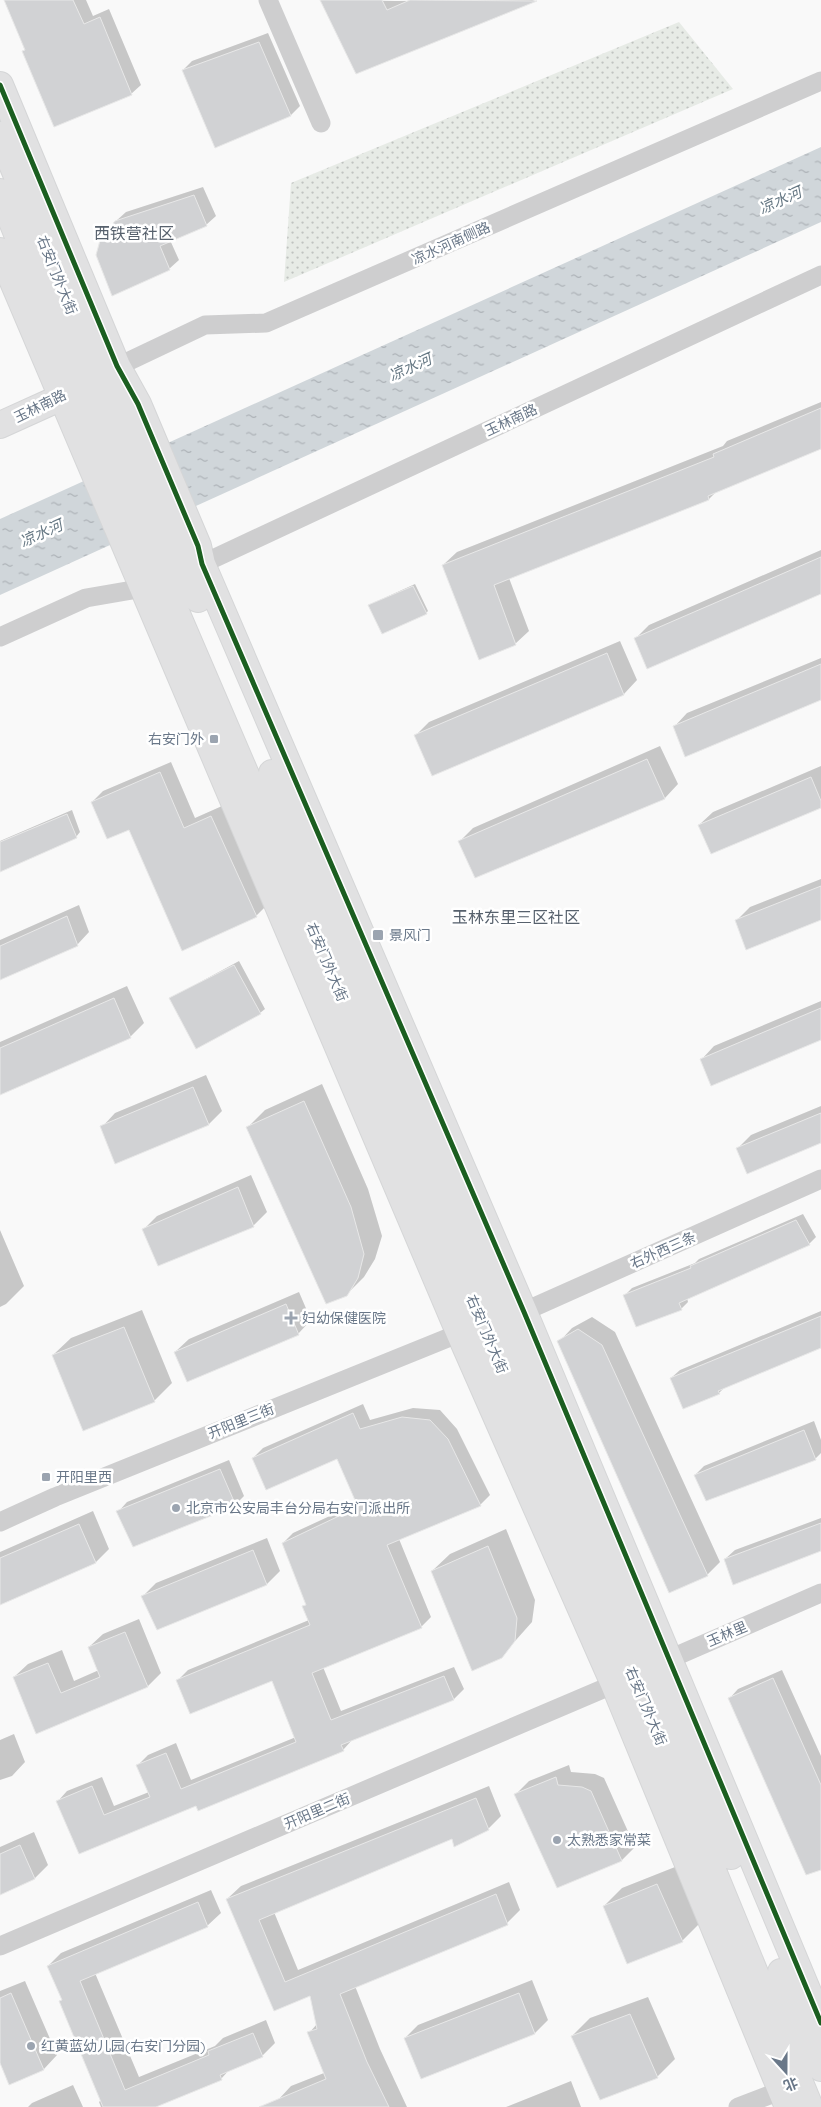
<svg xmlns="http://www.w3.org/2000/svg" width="821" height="2107" font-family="Quicksand,'Noto Sans SC',sans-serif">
	<defs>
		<pattern id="park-dots" width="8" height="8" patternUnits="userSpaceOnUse" patternTransform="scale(1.25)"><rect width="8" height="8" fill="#e7ebe6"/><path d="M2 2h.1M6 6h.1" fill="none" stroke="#bfc3c0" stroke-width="1.8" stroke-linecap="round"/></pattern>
		<pattern id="water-ripples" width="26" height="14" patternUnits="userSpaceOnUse" patternTransform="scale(1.25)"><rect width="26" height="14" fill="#d0d6da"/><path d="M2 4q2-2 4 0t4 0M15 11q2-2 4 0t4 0" fill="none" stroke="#adb2b7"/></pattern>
	</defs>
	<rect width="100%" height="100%" fill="#f9f9f9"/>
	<path fill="url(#park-dots)" d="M679 22 733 89 284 282 291 183Z"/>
	<path fill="url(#water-ripples)" d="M821 147V222L0 595V519Z"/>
	<path fill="#0003" d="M5 0H86L93 16 109 9 141 85 131 94 55 126Z
		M324 0 396 1 535 0 357 73Z
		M268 33 300 106 291 115 216 146 183 70 192 61Z
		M203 187 216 216 206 225 170 240 179 260 169 269 116 221 126 212Z
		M821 402V447L716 492 709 499 509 578 529 631 515 644 443 565 457 552 723 446 727 441Z
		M821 550V593L636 638 649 625Z
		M415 584 428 611 426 613 371 604Z
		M620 641 637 680 624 694 432 774 416 735 429 722Z
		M821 658V698L674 727 687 713Z
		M660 746 678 784 665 798 476 876 459 842 473 828Z
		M171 762 195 818 222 806 267 905 256 916 92 802 103 791Z
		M821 766V807L699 825 713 812Z
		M72 810 80 832 76 837 0 871V841Z
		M821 879V918L736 921 750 907Z
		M79 905 89 932 77 945 0 979V940Z
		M239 961 265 1009 260 1013 171 998Z
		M127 986 144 1023 130 1037 0 1094V1042Z
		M821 1001V1038L701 1060 714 1046Z
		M206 1075 222 1111 209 1124 115 1163 102 1127 115 1113Z
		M322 1084 368 1189 382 1236 375 1259 364 1277 346 1295 247 1128 265 1110Z
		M821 1106V1142L738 1148 751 1135Z
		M251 1175 267 1212 253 1226 158 1265 144 1229 157 1216Z
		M803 1214 816 1237 809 1244 687 1298 688 1302 681 1309 637 1326 625 1295 632 1288 695 1263 699 1259Z
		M0 1230 24 1286 6 1304 0 1307Z
		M299 1292 311 1320 298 1334 175 1352 189 1339Z
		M142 1310 172 1383 154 1401 53 1355 71 1338Z
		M821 1311V1347L726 1386 719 1393 671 1378 680 1370Z
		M592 1317 615 1332 720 1562 707 1575 559 1342 572 1328Z
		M363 1404 370 1420 413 1408 440 1410 457 1429 490 1495 480 1505 399 1539 431 1617 421 1627 323 1667 341 1711 454 1667 464 1689 454 1699 353 1739 343 1750 196 1804 79 1852 58 1801 67 1791 102 1777 114 1806 149 1792 138 1765 148 1755 176 1743 191 1780 296 1737 272 1679 178 1680 188 1670 309 1620 304 1607 307 1603 283 1543 293 1533 358 1503 338 1457 253 1458 263 1448Z
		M814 1421 821 1440V1453L815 1459 695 1475 704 1466Z
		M229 1460 244 1496 235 1505 118 1512 127 1502Z
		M93 1511 109 1549 96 1562 0 1603V1552Z
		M821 1518V1549L725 1559 735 1550Z
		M506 1529 535 1600 532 1622 501 1657 432 1571 450 1554Z
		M267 1538 280 1571 267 1584 157 1629 143 1596 156 1583Z
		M139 1619 161 1673 148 1686 37 1732 14 1677 28 1664 62 1650 74 1681 99 1670 89 1647 103 1634Z
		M782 1670 821 1756V1869L729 1699 738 1689Z
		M14 1734 25 1762 12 1776 0 1780V1740Z
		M569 1765 571 1772 595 1774 604 1778 635 1847 622 1860 557 1886 516 1794 529 1781Z
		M489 1786 501 1816 488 1829 452 1838 274 1912 298 1970 509 1882 520 1910 507 1923 355 1986 380 2049 407 2107H281L278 2100 291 2086 324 2073 309 2033 317 2024 311 1995 274 2010 227 1899 241 1886Z
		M34 1832 48 1865 35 1878 0 1893V1847Z
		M675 1867 700 1923 682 1941 604 1906 622 1888Z
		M211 1890 221 1913 207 1926 95 1973 139 2077 215 2046 223 2038 266 2020 275 2043 262 2056 230 2069 221 2079 153 2107H101L99 2102 102 2099 61 2001 63 1999 48 1966 61 1953Z
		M532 1980 548 2020 535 2033 405 2038 418 2025Z
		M25 1981 57 2055 44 2069 10 2083 0 2060V1991Z
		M648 1997 675 2059 657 2077 572 2036 590 2018Z
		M571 2081 581 2107H506Z
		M73 2085 83 2107H28L32 2103Z"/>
	<path fill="#d1d2d4" stroke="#e8e8e8" d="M4 0H73L84 24 100 17 132 95 54 127 22 51 25 50Z
		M320 0H382L387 10 410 0 537 1 356 74Z
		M259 42 291 116 215 148 182 70Z
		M194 195 207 226 160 246 170 270 112 296 96 255 101 237 115 221Z
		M821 408V449L708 496 709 500 494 585 516 645 479 660 442 565 714 457 713 454Z
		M821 557V594L647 669 634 638Z
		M413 586 427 614 382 634 368 605Z
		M607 653 624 695 432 776 414 735Z
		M821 664V700L685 757 673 726Z
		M647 759 665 799 475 878 458 841Z
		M160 772 184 828 211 816 257 917 182 951 129 830 107 839 91 802Z
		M811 777 821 801V808L711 854 698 825Z
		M67 814 77 838 0 872V842Z
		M821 886V920L746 950 735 920Z
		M67 916 78 946 0 980V946Z
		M234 965 261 1014 196 1049 169 998Z
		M114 998 131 1038 0 1095V1048Z
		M821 1008V1040L711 1086 700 1059Z
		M193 1087 209 1125 115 1164 100 1126Z
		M304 1101 351 1207 364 1254 358 1278 347 1296 326 1304 246 1127Z
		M821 1113V1143L747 1174 736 1148Z
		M238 1187 254 1227 158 1266 142 1229Z
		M796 1220 810 1245 679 1303 682 1310 636 1327 623 1295 691 1268 690 1266Z
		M286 1304 299 1335 187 1382 174 1352Z
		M821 1316V1348L718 1391 720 1394 683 1409 670 1378Z
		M124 1327 155 1402 83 1431 52 1355Z
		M578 1329 602 1345 708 1576 669 1593 557 1341Z
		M353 1413 360 1429 402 1417 430 1420 448 1439 481 1506 387 1545 422 1628 312 1673 331 1720 444 1676 454 1700 341 1745 344 1751 198 1811 196 1806 79 1854 56 1801 92 1786 104 1815 150 1797 136 1765 166 1753 181 1789 296 1742 272 1681 190 1714 176 1680 310 1625 302 1606 306 1605 282 1543 358 1507 337 1459 266 1490 252 1458Z
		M804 1430 816 1460 706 1501 694 1475Z
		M220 1469 236 1506 133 1547 116 1511Z
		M821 1523V1551L733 1585 724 1559Z
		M79 1524 96 1563 0 1605V1558Z
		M488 1546 517 1618 515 1641 502 1658 472 1671 431 1571Z
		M253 1550 267 1585 157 1630 141 1596Z
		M125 1632 148 1687 36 1734 13 1677 48 1663 61 1693 100 1677 88 1647Z
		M773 1678 821 1785V1870L806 1875 728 1698Z
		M556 1777 558 1785 582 1787 591 1791 622 1861 557 1888 514 1794Z
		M476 1798 489 1830 454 1847 452 1839 259 1920 285 1982 496 1894 508 1925 340 1994 367 2062 389 2107H259L326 2079 307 2032 317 2029 310 1996 274 2011 226 1899Z
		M20 1845 35 1879 0 1895V1854Z
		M657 1884 683 1942 627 1964 603 1906Z
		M198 1902 208 1927 80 1981 125 2090 209 2055 208 2051 253 2033 263 2057 220 2075 222 2080 156 2107H103L59 2001 62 2000 47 1966Z
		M11 1993 44 2070 9 2085 0 2063V1998Z
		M519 1993 535 2034 421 2079 404 2038Z
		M630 2014 658 2078 600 2100 571 2036Z"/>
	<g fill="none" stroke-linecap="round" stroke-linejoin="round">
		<defs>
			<path id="secondary" d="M0 85 117 366 138 404 198 546 202 564 524 1312 821 2023
				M0 135 99 375 198 599
				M0 192 79 386 633 1676 810 2107
				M0 251 459 1332 614 1684 788 2107
				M0 425 62 397 76 388
				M272 773 731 1856
				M781 1972 821 2068"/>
		</defs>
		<use href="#secondary" stroke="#d5d6d7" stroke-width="28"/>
		<path stroke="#cececf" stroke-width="19" d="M268 0 321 123
			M106 372 205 325 266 323 821 81
			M202 564 821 275
			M0 637 86 598 144 588
			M514 1316 821 1179
			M0 1522 55 1497 470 1329
			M658 1664 821 1593
			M0 1946 624 1680
			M738 2107 793 2086"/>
		<use href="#secondary" stroke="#e1e1e2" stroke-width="26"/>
		<defs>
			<path id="cycleway" d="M0 85 117 366 138 404 198 546 202 564 524 1312 821 2023"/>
		</defs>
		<use href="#cycleway" stroke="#fff" stroke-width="8"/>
		<use href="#cycleway" stroke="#1b5e20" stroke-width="5"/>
	</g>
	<g fill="#9ba4b0" stroke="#fff" stroke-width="2">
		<rect x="209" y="734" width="10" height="10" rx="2.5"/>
		<rect x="372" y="929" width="12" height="12" rx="2.5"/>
		<path d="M288.5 1310.5h5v5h5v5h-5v5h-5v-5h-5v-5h5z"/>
		<rect x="41" y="1472" width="10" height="10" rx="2.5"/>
		<circle cx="176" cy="1508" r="5"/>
		<circle cx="557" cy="1840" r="5"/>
		<circle cx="31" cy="2046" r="5"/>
	</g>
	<g text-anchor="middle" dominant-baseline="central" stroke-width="5" stroke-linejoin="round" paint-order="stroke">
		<g font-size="14" fill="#697788" stroke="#fff">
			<text transform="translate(451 243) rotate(-24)">凉水河南侧路</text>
			<text transform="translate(57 275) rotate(68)">右安门外大街</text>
			<text transform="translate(40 406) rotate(-26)">玉林南路</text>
			<text transform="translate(511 420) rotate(-25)">玉林南路</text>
			<text transform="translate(327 962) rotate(67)">右安门外大街</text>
			<text transform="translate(663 1250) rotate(-24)">右外西三条</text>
			<text transform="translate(487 1334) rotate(67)">右安门外大街</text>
			<text transform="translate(241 1421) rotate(-22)">开阳里三街</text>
			<text transform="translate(727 1634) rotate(-23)">玉林里</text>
			<text transform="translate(646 1706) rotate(67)">右安门外大街</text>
			<text transform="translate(317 1811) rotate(-23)">开阳里二街</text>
		</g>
		<g font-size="14" fill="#697788" stroke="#fff" text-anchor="start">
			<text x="204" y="739" text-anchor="end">右安门外</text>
			<text x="389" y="935">景风门</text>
			<text x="302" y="1318">妇幼保健医院</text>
			<text x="56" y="1477">开阳里西</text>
			<text x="186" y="1508">北京市公安局丰台分局右安门派出所</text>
			<text x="567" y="1840">太熟悉家常菜</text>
			<text x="41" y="2046">红黄蓝幼儿园(右安门分园)</text>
		</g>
		<g font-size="15" font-style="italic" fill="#657783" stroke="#fff">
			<text transform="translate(780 200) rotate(-24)">凉水河</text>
			<text transform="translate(410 367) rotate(-24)">凉水河</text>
			<text transform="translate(41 533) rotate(-24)">凉水河</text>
		</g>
		<g font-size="16" fill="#57616d" stroke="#fff">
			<text x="134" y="233">西铁营社区</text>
			<text x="516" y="917">玉林东里三区社区</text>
		</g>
	</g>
	<g transform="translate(786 2072) rotate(159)" stroke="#ffffff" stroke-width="4" paint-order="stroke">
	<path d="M0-4L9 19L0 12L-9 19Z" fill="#697788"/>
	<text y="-8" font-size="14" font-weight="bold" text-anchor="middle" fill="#697788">北</text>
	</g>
</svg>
